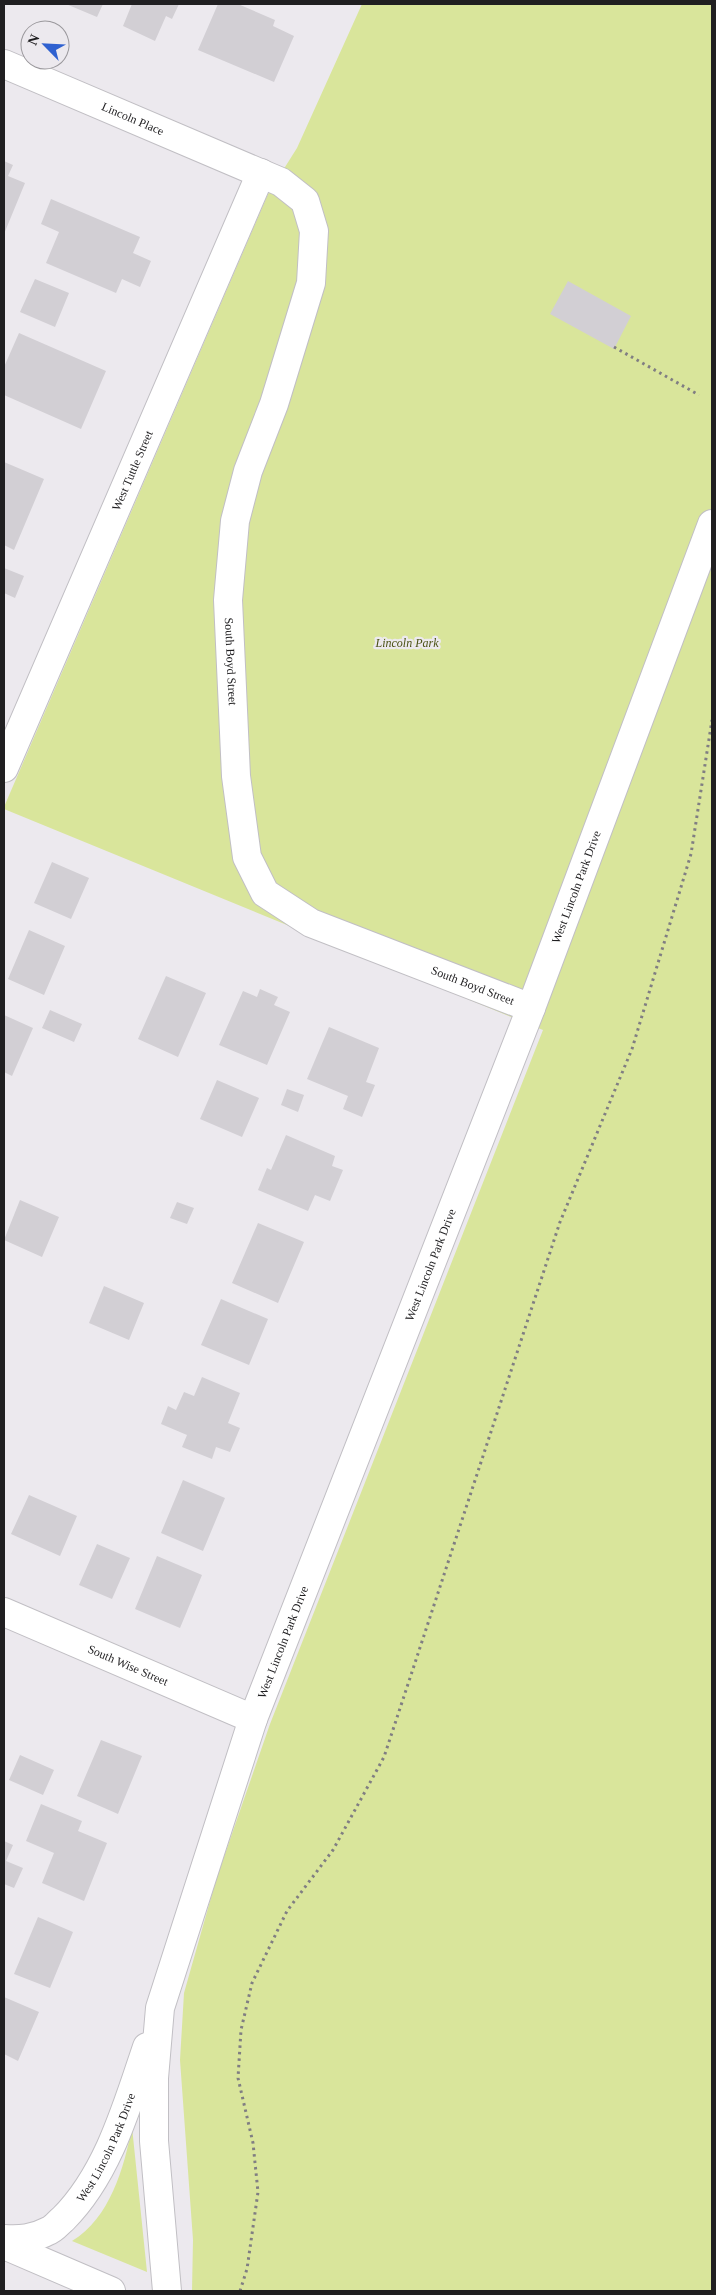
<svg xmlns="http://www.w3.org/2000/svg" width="716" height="2295" font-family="'Times New Roman',serif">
	<rect width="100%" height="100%" fill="#ece9ee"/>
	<path fill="#d9e59b" d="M362 4H712V2291H192L193 2240 180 2060 184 1993 216 1880 270 1724 543 1030 4 809V807L268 194 297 148Z
		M132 2127 147 2272 72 2241C110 2218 124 2168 132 2127Z"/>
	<path fill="#d2cfd4" d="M66 4H103L97 17Z
		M132 4H179L172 19 166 16 155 41 123 26Z
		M218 4H238L275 20 273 26 294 36 274 82 198 50Z
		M4 161 13 165 8 176 25 183 4 234Z
		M51 199 140 237 133 253 151 261 140 287 122 279 116 293 46 263 59 232 41 224Z
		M35 279 69 293 55 327 20 312Z
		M568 281 631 316 614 349 550 314Z
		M19 333 106 371 81 429 4 395V367Z
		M4 462 44 479 14 550 4 545Z
		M4 568 24 576 15 598 4 593Z
		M52 862 89 878 71 919 34 903Z
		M29 930 65 946 44 995 8 979Z
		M166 976 206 993 178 1057 138 1039Z
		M260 989 278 997 274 1005 290 1012 267 1065 219 1045 243 991 257 997Z
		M50 1010 82 1024 74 1042 42 1028Z
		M4 1015 33 1028 12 1076 4 1072Z
		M329 1027 379 1048 366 1082 375 1085 362 1117 343 1109 348 1096 307 1079Z
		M217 1080 259 1098 242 1137 200 1119Z
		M287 1089 304 1095 298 1112 281 1105Z
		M286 1135 335 1156 332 1166 343 1170 330 1201 315 1195 308 1211 258 1190 267 1168 271 1170Z
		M20 1200 59 1217 42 1257 4 1240Z
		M177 1202 194 1208 187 1224 170 1218Z
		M258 1223 304 1242 278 1303 232 1283Z
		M104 1286 144 1303 129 1340 89 1323Z
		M221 1299 268 1319 249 1365 201 1345Z
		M202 1377 240 1393 228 1423 240 1428 230 1452 216 1447 212 1459 182 1447 187 1435 161 1424 168 1406 176 1410 184 1392 194 1396Z
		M183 1480 225 1498 203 1551 161 1533Z
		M29 1495 77 1516 60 1556 11 1534Z
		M97 1544 130 1558 112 1599 79 1585Z
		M157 1556 202 1575 180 1628 135 1609Z
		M101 1740 142 1756 118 1814 77 1796Z
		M20 1755 54 1770 43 1795 9 1780Z
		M41 1804 82 1821 78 1831 107 1843 84 1901 42 1883 54 1853 26 1841Z
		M4 1841 13 1845 6 1861 23 1868 14 1888 4 1884Z
		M38 1917 73 1932 50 1988 14 1974Z
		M4 1997 39 2012 18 2061 4 2054Z"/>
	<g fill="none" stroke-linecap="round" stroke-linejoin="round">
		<defs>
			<g id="minor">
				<path id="s1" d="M4 64 281 182 305 201 314 231 311 283 274 404 248 471 235 521 228 600 236 776 247 857 265 893 311 923 531 1008"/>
				<path id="s2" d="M4 768 261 173"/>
				<path id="s3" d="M4 1612 253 1719"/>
				<path id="s4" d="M4 2239C20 2240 33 2239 48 2231 54 2229 58 2223 63 2219 108 2174 127 2106 147 2047"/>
				<path id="s5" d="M167 2291 154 2141V2078L160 2008 253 1719 531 1008 712 524"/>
			</g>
			<path id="tertiary" d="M4 2245 111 2291"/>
		</defs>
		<use href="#minor" stroke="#c1bfc4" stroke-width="30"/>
		<use href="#tertiary" stroke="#c1bfc4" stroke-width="30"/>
		<path stroke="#807e82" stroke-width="3" stroke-dasharray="2.5 4" stroke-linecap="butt" d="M614 347 699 395
			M240 2291 247 2269 258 2192 253 2143 238 2078 241 2030 252 1983 287 1911 333 1850 384 1757 560 1222 632 1049 691 854 712 720"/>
		<use href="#minor" stroke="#fff" stroke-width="28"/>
		<use href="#tertiary" stroke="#fff" stroke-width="28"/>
	</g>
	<g text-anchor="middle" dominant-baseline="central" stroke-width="4.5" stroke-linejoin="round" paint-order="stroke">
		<g font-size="12" fill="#201f21" stroke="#ece9ee">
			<text stroke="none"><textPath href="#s1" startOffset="140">Lincoln Place</textPath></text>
			<text stroke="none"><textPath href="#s2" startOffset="324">West Tuttle Street</textPath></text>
			<text stroke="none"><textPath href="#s1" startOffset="806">South Boyd Street</textPath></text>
			<text stroke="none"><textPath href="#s5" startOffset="1480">West Lincoln Park Drive</textPath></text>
			<text stroke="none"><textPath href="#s1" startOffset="1271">South Boyd Street</textPath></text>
			<text stroke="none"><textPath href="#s5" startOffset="1075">West Lincoln Park Drive</textPath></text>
			<text stroke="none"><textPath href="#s5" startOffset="670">West Lincoln Park Drive</textPath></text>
			<text stroke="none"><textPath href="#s3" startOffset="135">South Wise Street</textPath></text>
			<text stroke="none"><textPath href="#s4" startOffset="149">West Lincoln Park Drive</textPath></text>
		</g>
		<g font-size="12" font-style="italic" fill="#4a5113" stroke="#ece9ee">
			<text x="407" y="643">Lincoln Park</text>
		</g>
	</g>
	<rect width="716" height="2295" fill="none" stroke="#201f21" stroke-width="10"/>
	<g transform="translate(45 45) rotate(294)"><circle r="24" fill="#ece9ee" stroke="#9a989c"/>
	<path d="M0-4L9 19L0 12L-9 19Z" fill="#2f61d0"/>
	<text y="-8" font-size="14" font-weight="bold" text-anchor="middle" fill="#201f21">N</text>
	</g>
</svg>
